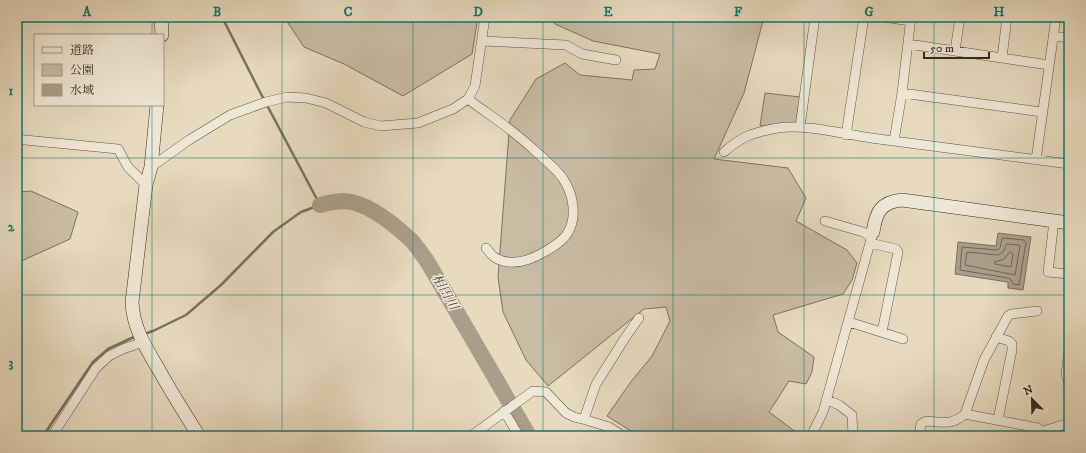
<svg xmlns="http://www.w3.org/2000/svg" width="1086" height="453" font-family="'IM FELL DW Pica','Noto Serif JP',serif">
	<rect width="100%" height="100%" fill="#e7dabf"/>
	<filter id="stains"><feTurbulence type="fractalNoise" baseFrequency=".005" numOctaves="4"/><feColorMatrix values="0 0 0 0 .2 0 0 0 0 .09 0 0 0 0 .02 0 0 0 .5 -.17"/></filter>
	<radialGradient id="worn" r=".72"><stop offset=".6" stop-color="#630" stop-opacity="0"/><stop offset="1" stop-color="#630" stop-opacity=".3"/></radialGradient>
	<path fill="#c9bca4" stroke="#7e7263" d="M284 17H478L472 54 403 96 344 64 304 47Z
		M553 17H764L744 93 714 159 788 168 806 198 796 221 847 250 857 263 852 280 843 294 773 315 778 332 814 357 812 372 806 384 789 381 769 412 801 436H639L607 416 630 383 652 356 670 321 666 307 644 309 548 386 526 360 503 312 498 277 510 120 536 79 565 63 580 75 632 80 634 70 655 69 660 54 593 41 555 24Z
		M765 93 800 97 796 123 760 126Z
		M31 191 78 212 70 239 17 263V192Z"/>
	<path fill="#aa9e8a" stroke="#7b6f60" d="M998 233 1031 237 1023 290 1008 288V282L955 274 958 242 996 246Z"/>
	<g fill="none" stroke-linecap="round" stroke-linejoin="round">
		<path stroke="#6f6456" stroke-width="1" d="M1003 238 1024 240 1026 242 1019 285 1013 284 1011 280 1008 278 960 270 962 247 997 250 1000 248 1002 239Z
			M1007 244 1019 245 1020 246 1015 275 965 265 967 252 998 255 1003 252Z
			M1010 252 1013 254 1011 267 995 264V262L1004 259Z"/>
		<path stroke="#7b6f60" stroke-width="2.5" d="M144 334 153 331 186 315 221 285 273 232 301 212 320 205 260 92 222 17
			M43 436 93 362 108 349 136 336"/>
		<path stroke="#aa9e8a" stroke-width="16" d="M320 205C328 203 335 201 344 201 368 202 395 225 412 241 417 247 422 254 427 261L529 436"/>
		<defs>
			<path id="street" d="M883 17 911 21
				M1054 36 1069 38
				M482 41 566 45 582 54 616 60
				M908 44 1049 65
				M955 51 960 17
				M1002 58 1007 17
				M902 93 1042 112
				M468 99C485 112 503 123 519 137 527 143 535 151 542 157 550 165 560 172 565 182 574 197 577 219 567 234 562 242 554 246 546 251 531 260 511 268 494 257 491 255 489 251 486 248
				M800 127 815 17
				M846 135 864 17
				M17 138 25 140 118 149 128 167 146 185
				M894 141 902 93 911 17
				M724 152C742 136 754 132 778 128 805 124 843 134 871 138 937 147 1003 155 1069 164
				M1036 160 1056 17
				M151 167 189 140 230 115 266 102 287 97 306 98 326 103 364 122 381 126 418 123 453 109 468 99 475 86 485 17
				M825 221 863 232 872 237
				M1054 221 1048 272 1069 274
				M870 243 896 249 898 252 882 332
				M849 322 903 339
				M996 337 1009 341 1012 344V350L998 420
				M1069 350 1066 374 1069 385
				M827 400 839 405 852 415 853 436
				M504 411 519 436
				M965 414 1038 428 1040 432
				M584 419 596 384 625 338 639 318
				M1037 435 1040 432 1069 423
				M52 436 96 368 109 356 123 349 143 342
				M471 436 533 391 546 392 566 413 574 417 586 420 609 427 623 436
				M811 436 823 412 873 232
				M919 436 921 424 926 421C943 422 951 426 965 414L984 360 1008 316 1011 314 1037 311"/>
			<path id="secondary" d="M161 17 162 35
				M157 105 151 167 146 185 132 302C133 328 146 348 159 370 171 392 185 414 199 436
				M873 232C876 213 880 202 902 200L1069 223"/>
		</defs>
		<use href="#street" stroke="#615549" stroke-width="10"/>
		<use href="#secondary" stroke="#342922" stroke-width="14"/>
		<use href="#street" stroke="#efe7d5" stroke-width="9"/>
		<use href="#secondary" stroke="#efe7d5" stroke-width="13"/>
	</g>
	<path fill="none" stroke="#0f766e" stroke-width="1" stroke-opacity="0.55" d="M152 17V35M282 17V436M413 17V436M543 17V436M673 17V436M804 17V436M934 17V436M152 105V436M17 158H1069M17 295H1069"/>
	<g text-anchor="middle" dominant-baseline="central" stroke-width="3" stroke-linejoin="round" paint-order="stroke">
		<g font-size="13" font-style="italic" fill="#574c41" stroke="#efe7d5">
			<text transform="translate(445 292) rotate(60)">相田川</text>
		</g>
	</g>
	<rect width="1086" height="453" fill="none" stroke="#e7dabf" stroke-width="44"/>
	<rect x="34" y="34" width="130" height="72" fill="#efe7d5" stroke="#a49b8d"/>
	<rect x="42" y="47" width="20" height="6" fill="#efe7d5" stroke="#a49b8d"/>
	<text x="70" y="54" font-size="12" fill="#342922">道路</text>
	<rect x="42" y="64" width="20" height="12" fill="#c9bca4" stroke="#a49b8d"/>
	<text x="70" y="74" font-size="12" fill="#342922">公園</text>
	<rect x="42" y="84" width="20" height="12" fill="#aa9e8a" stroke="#a49b8d"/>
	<text x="70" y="94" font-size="12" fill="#342922">水域</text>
	<g transform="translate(1032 399) rotate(337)" stroke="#efe7d5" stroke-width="3" paint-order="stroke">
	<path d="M0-3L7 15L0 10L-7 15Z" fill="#342922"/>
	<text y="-6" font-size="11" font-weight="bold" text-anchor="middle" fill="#342922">N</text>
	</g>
	<path d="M924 52v6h65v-6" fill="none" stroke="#342922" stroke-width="2"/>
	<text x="930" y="52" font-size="12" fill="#342922" stroke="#efe7d5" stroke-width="3" paint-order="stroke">50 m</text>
	<rect x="22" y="22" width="1042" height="409" fill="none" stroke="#0f766e" stroke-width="1.5"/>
	<g font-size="13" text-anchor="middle" font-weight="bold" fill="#0f766e">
		<text x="87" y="16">A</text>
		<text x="217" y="16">B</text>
		<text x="348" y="16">C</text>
		<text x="478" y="16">D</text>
		<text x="608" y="16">E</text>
		<text x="738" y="16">F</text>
		<text x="869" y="16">G</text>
		<text x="999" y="16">H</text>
		<text x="11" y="95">1</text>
		<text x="11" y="231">2</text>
		<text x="11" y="367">3</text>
	</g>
	<rect width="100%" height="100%" filter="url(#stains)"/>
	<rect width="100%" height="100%" fill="url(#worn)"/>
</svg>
